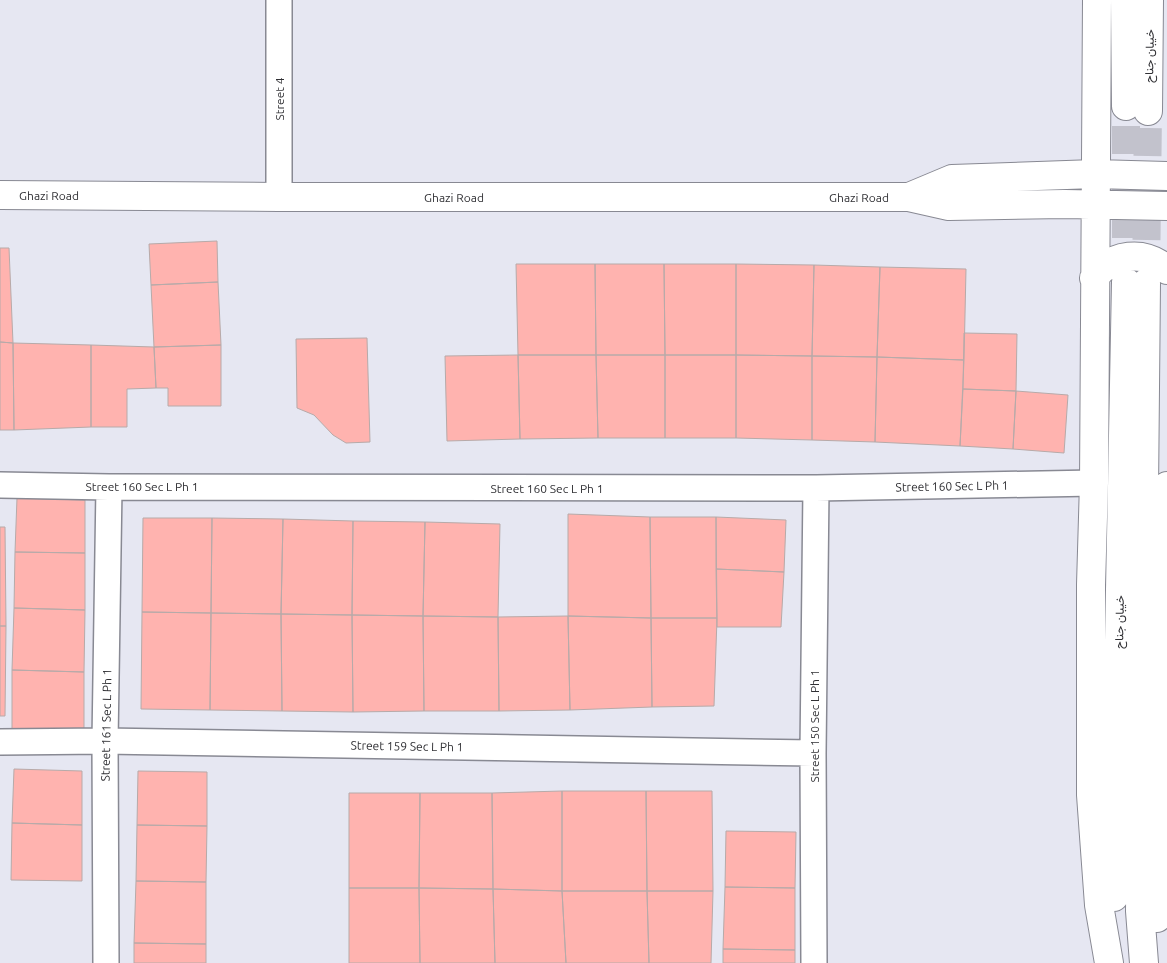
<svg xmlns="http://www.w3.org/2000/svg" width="1167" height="963" font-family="Ubuntu,Vazirmatn,sans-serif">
	<rect width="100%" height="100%" fill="#e6e7f2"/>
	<path fill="#ffb3af" stroke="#b7aaa9" d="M217 241 218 282 151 285 149 244Z
		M0 248H9L13 343 0 342Z
		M516 264H595L596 355H518Z
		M595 264H664L665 355H596Z
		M664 264H736V355H665Z
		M736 264 814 265 812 356 736 355Z
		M814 265 880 267 877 357 812 356Z
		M880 267 966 269 964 360 877 357Z
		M218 282 221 345 154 347 151 285Z
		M964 333 1017 334 1016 391 963 389Z
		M367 338 370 442 346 443 333 435 314 415 297 408 296 339Z
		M0 342 13 343 14 430H0Z
		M13 343 91 345V427L14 430Z
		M91 345 154 347 156 388 127 389V427H91Z
		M221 345V406H168V388H156L154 347Z
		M518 355 520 439 447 441 445 356Z
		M518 355H596L598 438 520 439Z
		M596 355H665V438H598Z
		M665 355H736V438H665Z
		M736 355 812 356V440L736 438Z
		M812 356 877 357 875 442 812 440Z
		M877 357 964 360 960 446 875 442Z
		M963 389 1016 391 1013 449 960 446Z
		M1016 391 1068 395 1064 453 1013 449Z
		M17 498 85 500V553L15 552Z
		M568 514 650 517 651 618 568 616Z
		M650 517H716L717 618H651Z
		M716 517 786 520 784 572 716 569Z
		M143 518H212L211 613 142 612Z
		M212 518 283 519 281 614 211 613Z
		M283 519 353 521 352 615 281 614Z
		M353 521 425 522 423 616 352 615Z
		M425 522 500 524 498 617 423 616Z
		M0 527H5L6 626H0Z
		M15 552 85 553V610L14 608Z
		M716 569 784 572 781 627H717Z
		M14 608 85 610 84 672 12 670Z
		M142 612 211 613 210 710 141 709Z
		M211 613 281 614 282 711 210 710Z
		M281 614 352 615 353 712 282 711Z
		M352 615 423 616 424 711 353 712Z
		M423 616 498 617 499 711H424Z
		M568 616 651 618 652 707 570 710Z
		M568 616 570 710 499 711 498 617Z
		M651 618H717L714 706 652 707Z
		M0 626H6L5 716H0Z
		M12 670 84 672V730L12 729Z
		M14 769 82 771V825L12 823Z
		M138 771 207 772V826L137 825Z
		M562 791H646L647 891H562Z
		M562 791V891L493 889 492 793Z
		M646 791H712L713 891H647Z
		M349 793H420L419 888H349Z
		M420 793H492L493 889 419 888Z
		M12 823 82 825V881L11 880Z
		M137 825 207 826 206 882 136 881Z
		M726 831 796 832 795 888 725 887Z
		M136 881 206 882V944L134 943Z
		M725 887 795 888V950L723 949Z
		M349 888H419L420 963H349Z
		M419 888 493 889 495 963H420Z
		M493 889 562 891 566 963H495Z
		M562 891H647L649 963H566Z
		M647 891H713L711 963H649Z
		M134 943 206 944V963H134Z
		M723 949 795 950V963H723Z"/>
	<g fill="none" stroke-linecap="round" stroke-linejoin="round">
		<path stroke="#c2c2cc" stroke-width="28" stroke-dasharray="28 14" stroke-linecap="butt" d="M1126 280V106
			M1146 282 1148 111"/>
		<defs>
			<path id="street" d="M279 0V197
				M0 485 109 487 816 488 1094 483
				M0 742 105 741 813 753
				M106 963 105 741 109 487
				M814 963 813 753 816 488"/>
			<path id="secondary" d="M1097 0 1094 483 1091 585V795L1099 905 1109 963
				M1125 0 1126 106
				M1148 111 1149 0
				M0 195 279 197H909L949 206 1065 204 1167 206
				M909 197 952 179 1095 174 1167 176
				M1094 278C1112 253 1144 249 1167 270
				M1114 897 1126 282
				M1157 918 1165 742 1167 486
				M1144 963 1140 911 1146 283"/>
		</defs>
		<use href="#street" stroke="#888993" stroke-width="28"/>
		<use href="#secondary" stroke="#888993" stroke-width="30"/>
		<use href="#street" stroke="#fff" stroke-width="25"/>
		<use href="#secondary" stroke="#fff" stroke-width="28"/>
	</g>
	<g text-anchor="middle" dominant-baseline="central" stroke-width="4" stroke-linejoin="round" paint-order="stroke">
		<g font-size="12" fill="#303034" stroke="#fff">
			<text transform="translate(1149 56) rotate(-89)">خیبان جناح</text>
			<text transform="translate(279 99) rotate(-90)">Street 4</text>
			<text x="49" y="195">Ghazi Road</text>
			<text x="454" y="197">Ghazi Road</text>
			<text x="859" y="197">Ghazi Road</text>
			<text x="142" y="486">Street 160 Sec L Ph 1</text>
			<text transform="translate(952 486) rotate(-1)">Street 160 Sec L Ph 1</text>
			<text x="547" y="488">Street 160 Sec L Ph 1</text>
			<text transform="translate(1119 622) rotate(-89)">خیبان جناح</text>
			<text transform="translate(106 725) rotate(-89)">Street 161 Sec L Ph 1</text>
			<text transform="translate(814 726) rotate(-90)">Street 150 Sec L Ph 1</text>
			<text transform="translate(407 746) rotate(1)">Street 159 Sec L Ph 1</text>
		</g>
	</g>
</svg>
